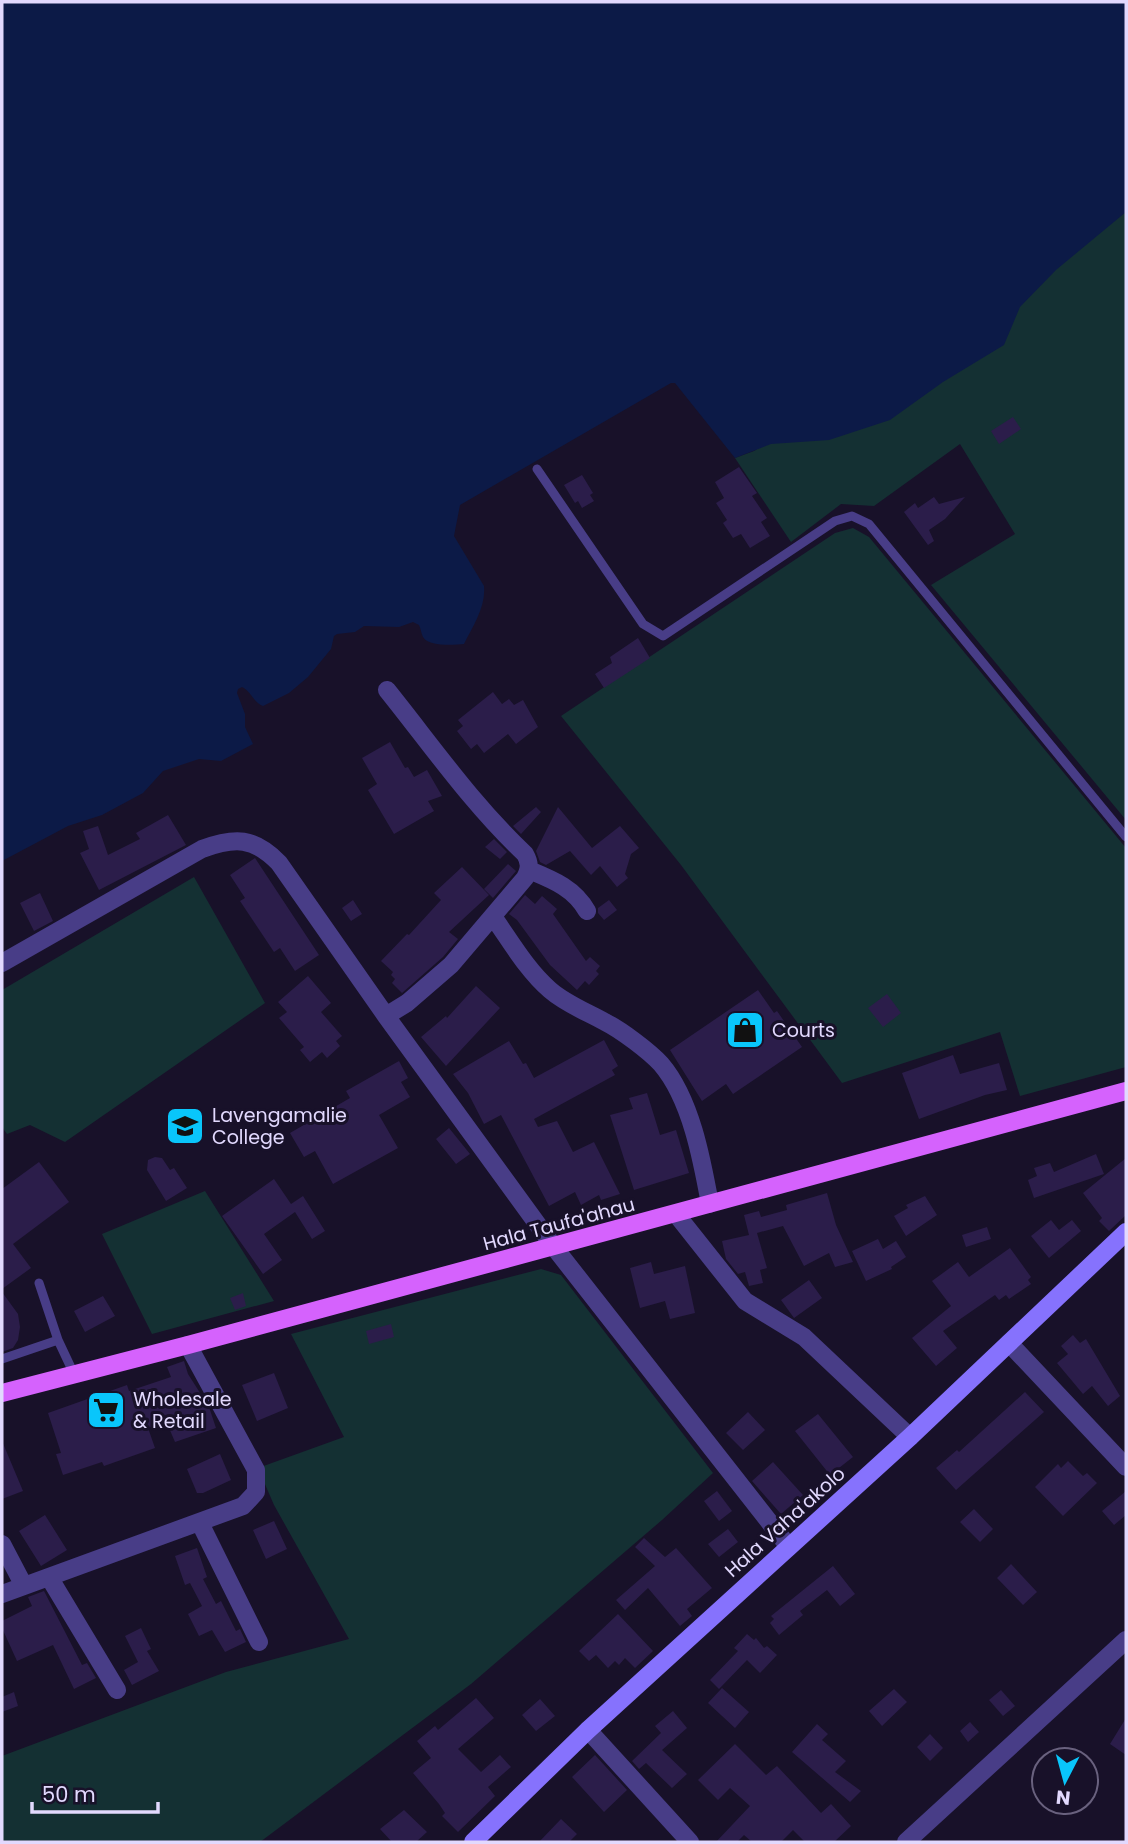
<svg xmlns="http://www.w3.org/2000/svg" width="1128" height="1844" font-family="Poppins,sans-serif">
	<rect width="100%" height="100%" fill="#181129"/>
	<path fill="#143033" d="M1126 212V820L931 585 1015 534 960 444 874 506 841 504 791 542 735 458 754 451Z
		M853 528 869 537 1126 848V1067L1020 1096 1000 1032 842 1083 681 865 561 716 835 533Z
		M194 877 265 1003 65 1142 30 1125 7 1134 2 1127V990Z
		M205 1191 274 1301 152 1334 102 1234Z
		M541 1269 561 1275 713 1473 662 1520 471 1684 260 1842H2V1756L226 1672 349 1639 274 1505 258 1468 344 1437 291 1334Z"/>
	<path fill="#0c1a47" d="M2 2H1126V212L1056 270 1020 307 1004 345 943 382 890 420 829 440 771 444 735 458 675 383H671L460 505 454 536 484 586C486 607 473 626 464 644 454 645 429 647 423 637 421 633 421 629 419 625L413 622 399 627 364 626 355 632 337 634 334 636 331 649 308 677 289 693 263 706C253 702 251 691 242 687L238 689 237 693 245 714V727L253 744 221 761 199 759 163 771 143 793 102 815 68 826 2 861Z"/>
	<path fill="#2b1d4a" d="M1013 417 1021 429 999 444 991 431Z
		M739 467 757 493 752 496 767 518 761 522 770 536 750 548 741 534 733 538 723 523 727 520 716 503 724 498 715 482Z
		M582 475 593 493 590 495 594 501 582 508 578 501 575 503 564 485Z
		M934 497 939 504 965 497 945 519 929 530 934 541 928 545 904 512 915 503 918 508Z
		M638 638 650 658 604 688 595 674 612 663 610 657Z
		M493 692 502 704 509 699 514 705 523 700 538 727 516 744 508 734 484 753 477 744 471 749 457 731 463 726 458 720Z
		M390 742 405 768 408 767 414 777 427 770 442 796 428 801 434 811 394 834 368 790 377 784 362 758Z
		M536 807 541 812 521 834 513 826Z
		M558 807 592 848 620 826 639 848 631 854 625 874 628 878 617 887 600 866 591 875 570 851 546 865 540 862 536 851Z
		M168 815 186 845 99 890 80 853 89 849 83 831 98 826 108 855 140 839 136 833Z
		M494 839 507 852 500 859 485 847Z
		M255 858 319 955 295 971 280 948 274 952 240 901 245 898 230 875Z
		M508 864 516 871 493 898 484 889Z
		M462 867 489 895 449 932 458 939 443 957 402 993 392 983 395 979 391 975 393 972 381 961 407 934 409 935 441 900 434 893Z
		M40 893 53 921 34 931 20 903Z
		M525 895 535 904 542 896 557 909 553 914 586 961 590 957 600 966 596 971 599 974 589 985 585 981 577 990 550 965 517 920 509 914Z
		M353 900 362 914 351 921 342 908Z
		M609 900 617 910 604 920 598 913V908Z
		M308 976 331 1003 321 1012 342 1036 336 1041 340 1046 327 1058 322 1052 310 1062 300 1050 304 1047 279 1018 287 1012 278 1002Z
		M476 986 500 1008 446 1066 421 1037 446 1016 447 1018Z
		M758 990 774 1013 777 1011 802 1047 733 1094 726 1084 702 1101 670 1050Z
		M887 994 901 1013 883 1027 868 1008Z
		M604 1040 618 1066 612 1070 615 1075 534 1119 538 1127 557 1121 573 1152 594 1142 620 1194 601 1200 599 1195 581 1205 575 1192 549 1206 501 1115 484 1124 468 1093 453 1074 509 1041 523 1064 526 1063 534 1078Z
		M953 1055 960 1074 999 1063 1007 1090 985 1095 919 1119 902 1073Z
		M399 1061 408 1078 401 1082 410 1097 379 1115 398 1148 333 1184 315 1151 304 1157 290 1133 350 1098 346 1091Z
		M647 1093 660 1135 676 1130 689 1173 634 1190 610 1115 633 1109 629 1098Z
		M449 1128 470 1154 456 1164 436 1139Z
		M1096 1154 1104 1174 1034 1198 1028 1180 1037 1176 1034 1168 1050 1163 1054 1172Z
		M155 1157 162 1158 170 1170 174 1168 187 1188 166 1201 147 1170 148 1160Z
		M1126 1158V1215L1109 1231 1099 1221 1102 1218 1083 1193Z
		M39 1162 69 1202 13 1244 31 1268 2 1289V1189Z
		M274 1179 291 1204 303 1196 325 1231 312 1239 295 1212 264 1234 282 1260 263 1274 222 1216Z
		M827 1193 836 1225 853 1262 835 1267 829 1253 804 1266 783 1226 757 1233 767 1268 760 1270 763 1283 749 1286 745 1272 738 1274 726 1259 722 1241 749 1235 744 1215 759 1211 761 1217 787 1210 786 1205Z
		M925 1196 937 1215 906 1236 894 1216 908 1208 906 1205Z
		M1051 1220 1059 1230 1072 1220 1081 1231 1049 1258 1031 1236Z
		M987 1227 991 1239 966 1247 962 1235Z
		M878 1239 883 1249 896 1241 906 1257 891 1267 892 1269 866 1281 852 1251Z
		M1010 1248 1031 1277 1028 1280 1031 1284 1009 1299 1006 1295 999 1300 995 1295 943 1331 957 1348 936 1366 912 1338 951 1306 932 1281 958 1262 969 1277Z
		M651 1262 654 1274 685 1266 695 1313 670 1319 665 1301 640 1308 630 1268Z
		M809 1280 822 1298 794 1318 781 1300Z
		M2 1292 18 1314 20 1327 18 1340 13 1348 2 1352Z
		M243 1293 246 1306 235 1310 230 1298Z
		M103 1296 115 1316 85 1332 74 1311Z
		M391 1324 394 1337 369 1344 366 1331Z
		M1073 1335 1080 1343 1086 1339 1120 1396 1108 1406 1092 1386 1083 1394 1057 1363 1068 1354 1061 1346Z
		M184 1361 188 1374 209 1407 216 1428 175 1442 166 1421 148 1428 155 1448 104 1466 102 1462 63 1475 56 1454 61 1453 48 1413 127 1385 129 1391 171 1377 167 1367Z
		M274 1373 288 1408 257 1421 242 1385Z
		M1025 1392 1044 1412 956 1490 936 1468 957 1450 959 1452Z
		M748 1412 765 1430 743 1450 726 1433Z
		M818 1414 853 1457 830 1475 795 1431Z
		M2 1441 23 1491 2 1499Z
		M220 1454 231 1480 203 1493H197L187 1469Z
		M1068 1461 1083 1476 1087 1473 1097 1483 1063 1516 1035 1487 1058 1464 1061 1468Z
		M773 1462 803 1495 781 1514 752 1481Z
		M717 1491 732 1511 719 1521 704 1501Z
		M1126 1491V1515L1114 1525 1102 1511Z
		M974 1509 993 1529 980 1542 960 1522Z
		M45 1515 67 1550 41 1566 19 1531Z
		M274 1521 287 1549 266 1559 253 1530Z
		M728 1529 738 1542 719 1557 708 1544Z
		M644 1538 665 1557 676 1548 712 1588 687 1609 692 1616 680 1626 648 1588 625 1610 616 1600 655 1566 635 1547Z
		M197 1548 207 1577 203 1579 216 1604 221 1601 236 1631 240 1629 246 1642 225 1652 212 1630 199 1636 188 1614 202 1606 190 1583 185 1585 175 1556Z
		M1011 1564 1037 1592 1023 1605 997 1578Z
		M833 1566 855 1594 840 1606 827 1590 800 1611 803 1615 779 1635 770 1623 774 1619 771 1616Z
		M44 1591 82 1665 87 1663 96 1678 74 1689 53 1645 17 1661 2 1628V1621L32 1606 28 1597Z
		M618 1614 653 1651 635 1668 625 1658 619 1665 615 1661 608 1668 596 1655 589 1661 579 1651Z
		M141 1628 151 1649 147 1651 159 1671 132 1685 124 1670 138 1662 125 1636Z
		M747 1634 754 1640 756 1638 764 1648 767 1646 777 1655 760 1673 747 1660 719 1689 710 1680 738 1651 734 1648Z
		M722 1688 749 1712 735 1728 708 1703Z
		M894 1689 907 1702 882 1726 869 1711Z
		M1001 1690 1015 1706 1003 1716 989 1700Z
		M14 1692 18 1706 2 1712V1697Z
		M476 1698 494 1718 458 1749 481 1772 500 1755 511 1767 488 1787 495 1796 458 1832 442 1816 445 1813 439 1804 413 1773 431 1758 417 1741 435 1726 438 1730Z
		M540 1699 555 1716 536 1731 522 1715Z
		M673 1711 687 1728 662 1750 687 1774 672 1788 646 1763 639 1769 632 1761 661 1733 655 1726Z
		M1126 1718V1755L1110 1744Z
		M970 1722 979 1732 968 1742 960 1731Z
		M817 1724 828 1734 822 1740 846 1761 835 1772 861 1791 850 1802 792 1752Z
		M930 1734 943 1748 930 1761 917 1747Z
		M735 1744 766 1775 777 1766 821 1813 831 1804 851 1826 834 1842H805L793 1830 781 1842H752L744 1835 737 1842H716L750 1806 730 1788 718 1800 698 1780Z
		M595 1755 627 1790 604 1812 572 1777Z
		M404 1810 427 1832 416 1842H392L380 1829Z
		M561 1819 577 1834 569 1842H539Z"/>
	<g fill="none" stroke-linecap="round" stroke-linejoin="round">
		<path stroke="#483d87" stroke-width="9" d="M537 469 643 624 663 636 835 521 852 516 869 524 1126 837
			M39 1283 58 1340 74 1374
			M2 1359 58 1340"/>
		<path stroke="#483d87" stroke-width="18" d="M529 870C553 880 574 888 587 911
			M494 918C511 942 527 970 550 990 566 1004 587 1012 605 1022 621 1030 649 1051 661 1064 691 1099 702 1160 710 1204
			M2 963 202 849C235 837 254 837 279 863L386 1016 554 1247 789 1547
			M386 1016 407 1003 451 965 525 878C530 868 530 863 525 854 472 804 432 746 387 690
			M676 1214 745 1301 804 1337 910 1437
			M1009 1343 1126 1467
			M200 1523 259 1642
			M2 1544 24 1586
			M49 1577 117 1690
			M2 1594 243 1506 256 1492V1470L188 1345
			M588 1730 690 1842
			M906 1842 1126 1640"/>
		<path stroke="#8672fd" stroke-width="18" d="M473 1842 588 1730 910 1437 1126 1232"/>
		<path stroke="#d562fd" stroke-width="18" d="M2 1393 188 1345 1126 1091"/>
	</g>
	<defs>
		<symbol id="shop-square" viewBox="-11 -11 22 22"><rect x="-9" y="-9" width="18" height="18" rx="4" fill="#09c6fb" stroke="#181129"/><path d="M-5-2.5h2.3a2.7 3.5 0 0 1 5.4 0H5L5.5 6h-11ZM-1.5-2.5h3a1.5 2.3 0 0 0-3 0Z" fill="#111"/></symbol>
		<symbol id="school-square" viewBox="-11 -11 22 22"><rect x="-9" y="-9" width="18" height="18" rx="4" fill="#09c6fb" stroke="#181129"/><path d="M0-5L7-2L0 1L-7-2ZM-4 1L0 2.5L4 1V4Q0 6-4 4Z" fill="#111"/></symbol>
		<symbol id="supermarket-square" viewBox="-11 -11 22 22"><rect x="-9" y="-9" width="18" height="18" rx="4" fill="#09c6fb" stroke="#181129"/><path d="M-6-5.5h2.5l.6 2H6L4.5 2H-2.5L-4.4-4H-6ZM-1.5 3.2a1.3 1.3 0 1 0 .1 0ZM3 3.2a1.3 1.3 0 1 0 .1 0Z" fill="#111"/></symbol>
	</defs>
	<g fill-rule="evenodd">
		<use href="#shop-square" x="723" y="1008" width="44" height="44"/>
		<use href="#school-square" x="163" y="1104" width="44" height="44"/>
		<use href="#supermarket-square" x="84" y="1388" width="44" height="44"/>
	</g>
	<g text-anchor="middle" dominant-baseline="central" stroke-width="6" stroke-linejoin="round" paint-order="stroke">
		<g font-size="19" fill="#e2d9fe" stroke="#181129" text-anchor="start">
			<text x="772" y="1030">Courts</text>
			<text x="212" y="1115">Lavengamalie<tspan x="212" dy="22">College</tspan></text>
			<text x="133" y="1399">Wholesale<tspan x="133" dy="22">&amp; Retail</tspan></text>
		</g>
		<g font-size="19" fill="#e2d9fe" stroke="#181129">
			<text transform="translate(559 1224) rotate(-15)">Hala Taufa'ahau</text>
			<text transform="translate(785 1522) rotate(-42)">Hala Vaha'akolo</text>
		</g>
	</g>
	<rect width="1128" height="1844" fill="none" stroke="#e2d9fe" stroke-width="7"/>
	<g transform="translate(1065 1781) rotate(186)"><circle r="33" fill="#181129" stroke="#69617e" stroke-width="2"/>
	<path d="M0-5L12 26L0 18L-12 26Z" fill="#09c6fb"/>
	<text y="-10" font-size="19" font-weight="bold" text-anchor="middle" fill="#e2d9fe">N</text>
	</g>
	<path d="M32 1802v10h126v-10" fill="none" stroke="#e2d9fe" stroke-width="3.5"/>
	<text x="42" y="1802" font-size="21" fill="#e2d9fe" stroke="#181129" stroke-width="5" paint-order="stroke">50 m</text>
</svg>
